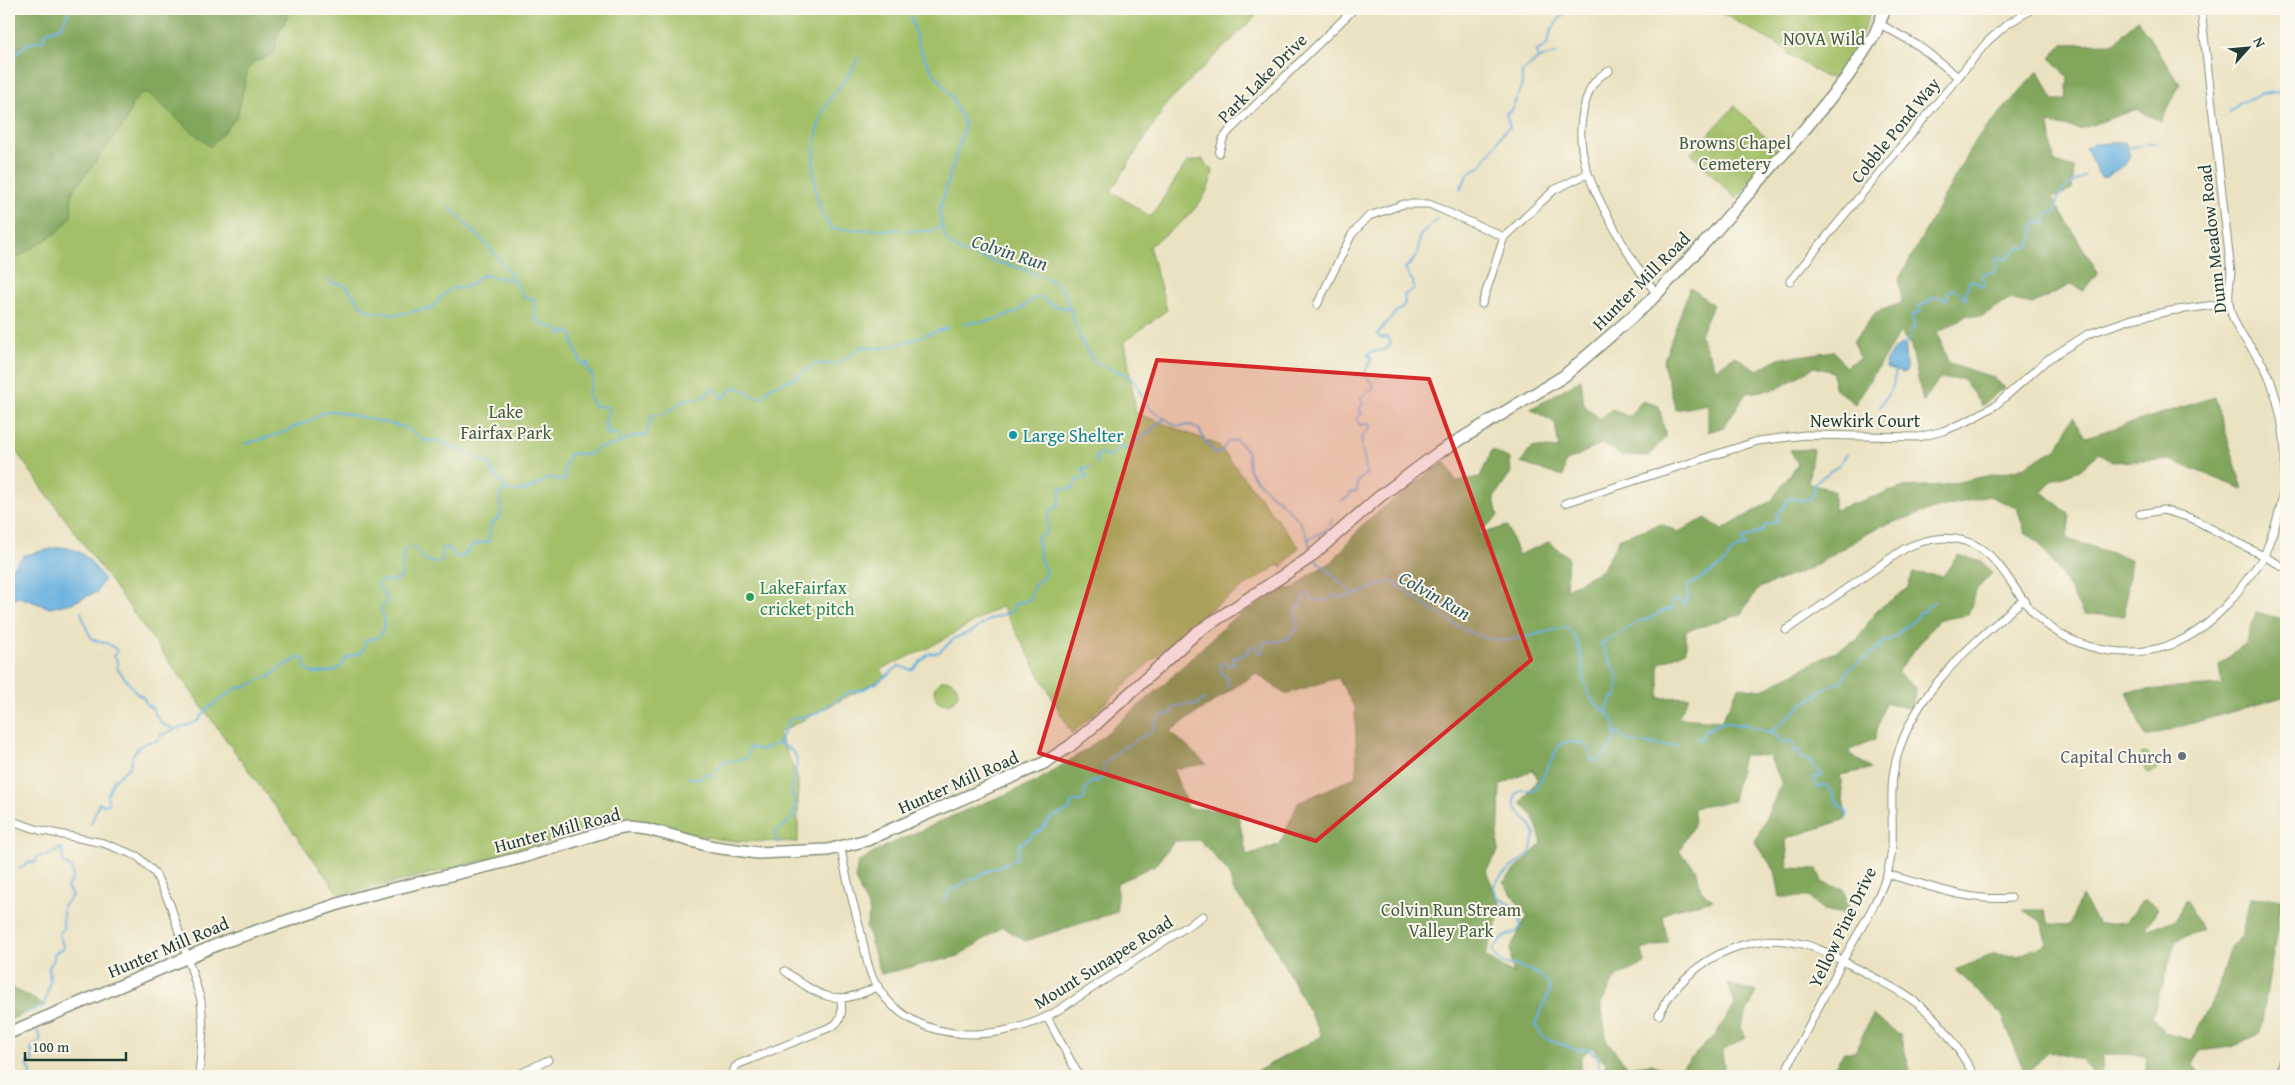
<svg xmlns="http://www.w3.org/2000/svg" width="2295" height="1085" font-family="'Gentium Book Plus',serif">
	<rect width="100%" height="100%" fill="#fbf7ec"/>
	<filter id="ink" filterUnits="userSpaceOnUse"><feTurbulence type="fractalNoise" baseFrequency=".02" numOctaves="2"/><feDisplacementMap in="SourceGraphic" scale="10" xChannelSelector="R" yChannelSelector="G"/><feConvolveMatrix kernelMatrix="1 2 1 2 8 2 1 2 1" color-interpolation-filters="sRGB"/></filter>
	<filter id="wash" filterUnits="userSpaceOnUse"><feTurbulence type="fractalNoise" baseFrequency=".0096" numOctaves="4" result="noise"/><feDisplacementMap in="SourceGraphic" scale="20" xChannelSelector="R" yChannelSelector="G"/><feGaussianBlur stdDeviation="1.12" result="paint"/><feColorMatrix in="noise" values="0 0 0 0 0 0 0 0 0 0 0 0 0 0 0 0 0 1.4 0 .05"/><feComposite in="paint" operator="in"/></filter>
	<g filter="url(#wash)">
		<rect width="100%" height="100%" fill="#ebe2c1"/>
		<path fill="#a2c068" stroke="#607e4e" d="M9 9H1263L1168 102 1111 191 1151 217 1187 162 1203 159 1206 165 1213 170C1208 206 1177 227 1149 246L1167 310 1125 341 1136 413 1218 445 1299 547 1282 567 1279 564 1195 619 1197 623 1162 651 1072 734 1002 606 928 648 881 669 885 677 778 733 798 779V842L731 841 695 835 652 822 623 821 478 862 340 896 9 442Z
			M1714 9H1872L1862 33 1834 78 1825 77 1788 54 1789 51Z
			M1735 106 1778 150 1736 199 1691 153Z
			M934 692a12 12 0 1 1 24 0a12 12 0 1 1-24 0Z
			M2147 752C2149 758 2155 762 2157 769L2149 773 2146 771 2141 754Z"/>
		<path fill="#81a65c" stroke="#507248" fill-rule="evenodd" d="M9 9H291L278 35 273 54 254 62 248 69 237 117 210 147 148 93H141L132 104 126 122 72 192 71 217 58 232 9 263Z
			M2137 19 2180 84 2161 122 2137 109 2080 129 2049 123 2054 162 2074 168 2072 190 2052 198 2098 272 2083 291 2072 284 2032 304 2009 299 1981 317 1968 315 1937 333 1949 364 1993 377 2004 387 1982 406 1963 379H1939L1923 402 1911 346 1900 332 1855 404 1834 388 1833 372 1814 367 1777 389 1746 393 1724 427 1708 432V404L1676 410 1663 363 1690 287 1713 305 1700 335 1716 369 1734 356 1758 370 1777 359 1834 351 1845 367 1860 358 1853 342 1876 312 1902 303 1899 279 1974 142 2039 70 2053 100H2066L2068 78 2050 58 2062 44 2115 43Z
			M1581 379 1584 405 1600 419 1612 409 1629 417 1641 401 1659 406 1666 437 1648 456 1620 455 1603 443 1565 462 1563 477 1521 463 1532 447 1559 449 1555 423 1531 409Z
			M2215 397 2243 489 2170 460 2112 462 2099 453 2080 470 2052 480 2043 492 2070 515 2067 539 2131 559 2124 616 2083 614 2063 577 2038 542 2025 532 2017 508 1989 496 1937 508 1876 528 1809 569 1759 588 1740 615 1686 631V651L1659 664V698L1689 697 1678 718 1721 721 1739 687 1762 690 1857 640 1877 610 1907 589 1913 573 1943 576 1958 555 1982 562 1992 573 1977 589 1968 615 1938 620 1897 672 1916 689 1911 709 1885 702 1875 739 1848 751 1870 769 1840 775 1846 819 1786 839 1788 868 1817 869 1823 883 1844 889 1850 915 1823 910 1808 897H1780L1775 871 1755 842 1782 783 1769 756 1743 755 1733 801 1693 808 1695 822 1679 851 1697 870 1701 891 1713 900 1671 910 1663 917 1668 942 1642 950 1645 964 1617 976 1601 1004 1607 1042 1628 1067 1652 1064 1674 1075 1716 1034 1735 1004 1728 984 1756 992 1740 1028 1746 1038 1722 1051 1725 1076H1603L1606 1063 1592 1047 1581 1057V1076H1248L1322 1036 1266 931 1233 890 1229 873 1200 840 1174 841 1155 865 1117 883V912L1025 941 1002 927 959 956 881 974 866 926 870 912 855 879 858 862 888 845 964 811 1034 783 1089 748 1159 689 1230 621 1283 589 1294 588 1312 573 1332 562 1366 521 1445 461 1456 481 1480 477 1492 450 1510 459 1511 473 1494 498 1498 516 1477 535 1507 526 1518 555 1549 542 1568 557 1566 589 1602 570 1620 538 1661 524 1678 532 1706 518 1722 530 1771 501 1798 464 1790 450 1813 449 1808 484 1834 490V510L1904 487 1945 485 2019 469 2058 448 2073 417 2086 437ZM1256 673 1285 694 1338 678 1355 708 1357 776 1298 803 1280 844 1247 856 1237 811 1188 808 1173 769 1206 764 1170 731ZM1533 770 1538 779 1521 803 1533 816 1542 843 1503 882 1527 916 1510 949 1513 974 1485 956 1502 908 1486 871 1498 852 1500 785Z
			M2256 612 2286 620V696L2145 737 2127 691 2222 685 2219 665 2246 643Z
			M2081 896 2098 924 2126 922 2144 899 2158 908 2145 930 2175 920 2186 899 2202 930 2176 940 2152 1017 2165 1033 2191 1040 2215 997 2230 947 2241 937 2251 897 2282 899 2260 1033 2232 1047 2199 1051 2193 1065 2202 1076H2147L2146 1055 2104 1054 2101 1076H2096L2081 1060 2048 1051 2026 1076 2002 1015 1956 970 1993 954 2018 956 2048 943 2041 921 2023 910H2044L2049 924 2070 925Z
			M9 986 45 1005 9 1020Z
			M1872 1015 1900 1035 1910 1070 1899 1076H1829L1844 1052H1855Z"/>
		<path fill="#67b0df" stroke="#43768a" d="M2125 142 2130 155 2125 165 2103 178 2100 176 2085 148 2094 144Z
			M1903 344 1906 346 1905 356 1907 371 1903 373 1886 368 1885 362 1893 350Z
			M60 547C85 549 89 560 104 579L97 592 72 603 50 608 19 597 11 600 9 597V570L24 555Z"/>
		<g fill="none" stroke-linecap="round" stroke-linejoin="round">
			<path stroke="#67b0df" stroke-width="2" d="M909 9 919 47 930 68 950 94 965 125 939 211 944 235 952 246 964 253 1023 269 1055 282 1064 292 1080 338 1093 362 1122 373 1135 381 1144 400 1151 410 1177 426 1191 425 1199 429 1205 441 1216 454 1220 453 1228 442 1236 440C1239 443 1245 447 1247 451 1250 458 1246 467 1251 473 1272 502 1308 513 1310 551
				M858 58C852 76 838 86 828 102 810 130 806 206 833 229L900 230
				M1539 58 1556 54
				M9 62 26 44 43 40 46 32 61 27 70 9
				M2229 113 2240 102 2252 99 2261 94 2286 91
				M2128 148 2156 143
				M1460 190 1468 174 1483 164 1485 158C1496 150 1498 133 1510 127L1506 113 1512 110 1522 84V72L1538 59 1537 51 1547 45 1551 30 1567 9
				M449 207C476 234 507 261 523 297L535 299 533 315 541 324 558 329 560 334 567 331 573 336V343L582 365 588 363V371L592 375V386L587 393 594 406 608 407 610 412 604 421 608 430 603 431 609 435 613 433 618 435 621 442
				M906 231H932L941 226
				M330 279 332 284C335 284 338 283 340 284 348 284 358 303 364 308 373 316 385 309 394 315L432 308 445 293 452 288H463L471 284 482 275 508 279 517 284
				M963 324C973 321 985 323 995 319 1002 317 1007 315 1014 313 1026 309 1026 299 1041 297L1052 305 1069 309
				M1904 345 1909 338 1910 330 1914 328V322L1911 316 1921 311 1919 306 1927 303 1933 297 1947 299 1949 291 1953 289 1958 291 1965 300 1967 298 1965 294 1969 282 1972 280 1983 287 1985 283 1981 277 1982 274 1993 272 1996 268 1995 258 1998 257 2005 259 2021 246 2025 248 2030 245 2034 230 2032 226 2039 221 2043 224 2047 223 2045 217 2047 214 2057 212C2053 191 2069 185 2085 176
				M1880 407 1893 386 1896 369
				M245 444 288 431C294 425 299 425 307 422 317 418 322 410 334 411L404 427 419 436 423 441H441L454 448 468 452 471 456 489 464 492 472 507 489
				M1097 463 1096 456 1102 453 1108 458 1120 446 1126 450C1134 441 1144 437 1152 429 1157 425 1158 421 1165 419
				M1341 501 1348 497 1351 492 1357 491V482L1366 474C1368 462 1359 453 1362 436L1370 429V424L1360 425 1357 418 1362 413 1359 410 1363 403 1360 398 1374 389 1372 382 1364 375 1371 359 1368 355 1371 352C1381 350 1387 353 1391 342L1387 337 1381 338 1377 334 1396 312 1402 308 1405 302 1404 295 1414 289 1413 282 1405 268C1417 259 1419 252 1419 237L1437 219
				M1309 539 1326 530 1333 519
				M1315 559 1354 595 1391 581C1421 600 1471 645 1509 640 1528 637 1547 631 1566 627 1589 648 1576 673 1591 698 1600 713 1616 708 1615 735 1615 746 1604 756 1595 762L1591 759 1589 748C1582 742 1569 740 1560 744L1535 790H1521L1515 795V807L1530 824 1535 834 1530 853 1501 876 1493 887 1498 898 1519 909 1521 927 1516 932 1504 937 1492 950 1501 963C1520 967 1538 968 1550 986 1548 1000 1540 1011 1535 1025L1542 1036 1555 1042 1577 1050 1586 1049 1594 1053 1599 1059V1076
				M81 612 87 630 93 640C102 641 111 643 117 651L114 656 118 662 117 668 137 694 143 697 147 705 151 707 161 723 174 729
				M1227 687 1228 678 1222 674 1220 664 1224 662 1228 665H1234L1233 658 1249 652V647L1256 646 1259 653 1262 652 1264 642 1268 641 1275 642 1290 637 1294 630 1298 629 1296 609 1300 607 1305 595 1309 593 1311 599 1328 601 1335 594 1338 598 1354 595
				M1607 710 1612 698 1617 696 1618 677 1601 644 1642 620C1651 622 1659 608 1672 609L1673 601 1676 599 1685 604 1689 594 1687 588C1698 577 1727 568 1732 551L1745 546 1742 539 1762 531 1765 525 1778 521 1776 514 1784 508 1787 500 1792 498 1804 501 1810 499 1814 492V483L1838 466 1847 454
				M1616 732 1630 742 1669 746 1679 744
				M1769 732C1787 723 1799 703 1818 695L1820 690 1842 681 1849 668C1856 666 1880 647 1885 641H1889L1917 617 1920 613 1925 611 1928 606 1935 602
				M1697 740 1703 738 1704 731 1723 722 1740 725 1745 723 1749 727C1761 726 1767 735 1777 735L1780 741 1785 743 1790 741 1793 743 1794 752 1798 750 1799 757 1811 761 1814 768 1820 772 1822 776 1819 777 1813 776 1818 788 1824 784C1835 791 1834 805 1846 811L1847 817
				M778 743C812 756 789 773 792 794 792 796 795 798 795 801 796 805 794 812 794 817L775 833 778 843
				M688 778H700L704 774 713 775 723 762 747 758 750 747 761 750 778 743 790 719 815 714 851 691H860L878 682 899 666 912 670 928 654 939 652 955 638 973 631 990 619 1011 612 1015 604 1029 600 1034 585 1044 577 1046 571 1041 562 1037 537 1046 533 1049 512 1059 504 1061 488 1072 489 1077 480 1087 478 1082 468H1090
				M91 824 99 803 104 805 109 804 107 796 114 780 130 767 133 754 139 747 147 742 157 741 161 735 198 721 207 709 235 689 250 685 262 678H268L283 666 301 657 304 659 305 668 313 673 331 672 340 668 346 658 362 652 367 639 377 638C387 631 385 620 381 609L388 600 378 584 381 581 398 580 401 577 404 550 409 547 415 548 425 561 438 563 442 560V548H448L457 557H462L473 545 489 541 490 525C493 522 498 519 500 516 504 507 495 500 502 491 509 488 511 492 518 491 526 491 544 483 549 477L562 481 565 479 564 471 569 455 578 453 588 455 598 448 617 444 633 436H645L648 431 651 416 665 413 687 399 702 398 713 388 718 391 722 398H724C737 376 744 395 759 398L763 397 770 387 797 377 814 364H838L862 346C883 355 925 333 948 328
				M19 869 30 862 35 863 38 856H46L62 848 63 862 72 869 73 878 67 887 72 896 63 906V929L59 934 64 948 54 954V960L49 967 50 982 44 1006 26 1013
				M944 901 951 890 962 885 967 880 980 876 983 873 1017 858 1020 844C1028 841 1032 832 1040 831L1051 818 1070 810V804L1074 801H1080L1084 799 1085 789 1093 781H1099L1104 774 1103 765 1121 749 1152 731 1156 721 1163 714 1168 715 1172 713V709L1176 706H1183L1189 703 1195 706 1204 699
				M29 1076 31 1072 27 1064 33 1061 31 1049 41 1040 37 1030"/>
		</g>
	</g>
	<g filter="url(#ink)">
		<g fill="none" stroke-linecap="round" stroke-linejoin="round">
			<defs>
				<path id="minor" d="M1880 24 1919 46 1958 77
					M1609 71C1594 78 1589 89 1585 104 1572 148 1591 186 1612 224 1625 249 1639 272 1657 294
					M1219 153 1223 139 1229 131 1354 9
					M1790 281 1987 42 2006 25 2032 9
					M1482 304 1504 237 1554 190 1587 174
					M1317 305 1352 234 1369 216 1404 204H1429L1504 237
					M1565 503 1758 441 1805 435 1919 437 1943 431 1968 421 1996 405 2047 360 2088 334 2132 319 2170 311 2229 303
					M2140 514 2163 510 2191 518 2286 568
					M1786 630 1904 549C1928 537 1956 533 1980 548 2006 565 2017 599 2041 620 2086 659 2156 664 2204 626 2228 608 2243 584 2261 561 2266 554 2268 545 2271 537 2291 487 2289 432 2271 382 2262 353 2232 334 2229 302 2228 293 2230 282 2231 272L2201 9
					M9 820 39 830 103 843 137 856 155 873 170 904 201 1000 203 1029 199 1076
					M841 848C845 875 853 902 860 929 865 949 867 971 878 988 916 1047 1003 1043 1057 1011L1203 916
					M1887 874C1927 885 1968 902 2011 898
					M785 971C818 996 837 1009 878 986
					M1659 1015C1663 1007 1667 998 1673 992 1702 956 1751 932 1798 943 1820 947 1840 960 1860 970 1886 984 1912 996 1933 1017 1950 1034 1962 1056 1975 1076
					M1047 1017 1079 1076
					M1788 1066C1807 1030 1825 994 1844 958 1859 931 1877 904 1887 874 1897 842 1889 808 1893 776 1904 699 1969 647 2023 600
					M516 1076 548 1060
					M732 1076 735 1067 739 1064 833 1026C843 1019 842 1010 841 998"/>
				<path id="primary" d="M9 1033 226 941 360 897 520 858 607 831 628 827 647 829 714 847 758 853 828 850 867 840 1044 763 1070 746 1095 725 1196 633 1308 559 1379 497 1438 453 1564 376 1648 303 1711 236 1804 130 1848 76 1875 34 1885 9"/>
				<path id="trunk" d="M2283 1076 2286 1060"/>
			</defs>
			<use href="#minor" stroke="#85907a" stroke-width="9"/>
			<use href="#primary" stroke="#85907a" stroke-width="14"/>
			<use href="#trunk" stroke="#85907a" stroke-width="14"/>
			<use href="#minor" stroke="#fff" stroke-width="7"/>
			<use href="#primary" stroke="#fff" stroke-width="11"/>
			<use href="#trunk" stroke="#fff" stroke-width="11"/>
		</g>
	</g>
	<path fill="#d62828" fill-opacity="0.2" stroke="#d62828" stroke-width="4" stroke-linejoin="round" d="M1157 360 1429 379 1531 660 1316 841 1039 753Z"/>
	<circle fill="#0f9aa8" stroke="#fbf7ec" stroke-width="2" cx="1013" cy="435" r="5"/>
	<circle fill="#2e9e5b" stroke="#fbf7ec" stroke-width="2" cx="750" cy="597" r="5"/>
	<circle fill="#6b7280" stroke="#fbf7ec" stroke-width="2" cx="2182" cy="756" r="5"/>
	<g text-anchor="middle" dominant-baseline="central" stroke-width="4" stroke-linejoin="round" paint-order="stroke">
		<g font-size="18" fill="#405e41" stroke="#fbf7ec">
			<text x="1824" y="38">NOVA Wild</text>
			<text x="1735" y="142">Browns Chapel<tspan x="1735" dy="21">Cemetery</tspan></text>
			<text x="506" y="411">Lake<tspan x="506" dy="21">Fairfax Park</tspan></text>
			<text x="1451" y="909">Colvin Run Stream<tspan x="1451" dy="21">Valley Park</tspan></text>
		</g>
		<g font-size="18" fill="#1f3d34" stroke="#fbf7ec">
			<text transform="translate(1262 78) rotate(-45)">Park Lake Drive</text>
			<text transform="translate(1895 130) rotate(-51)">Cobble Pond Way</text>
			<text transform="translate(2212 239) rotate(-96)">Dunn Meadow Road</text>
			<text transform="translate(1641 281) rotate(-45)">Hunter Mill Road</text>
			<text x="1865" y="420">Newkirk Court</text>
			<text transform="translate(958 782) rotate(-24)">Hunter Mill Road</text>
			<text transform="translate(557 830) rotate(-15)">Hunter Mill Road</text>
			<text transform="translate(1842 927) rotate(-64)">Yellow Pine Drive</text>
			<text transform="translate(168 947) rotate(-23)">Hunter Mill Road</text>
			<text transform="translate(1103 962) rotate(-32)">Mount Sunapee Road</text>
		</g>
		<g font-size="18" fill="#0d838f" stroke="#fbf7ec" text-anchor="start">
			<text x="1023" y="435">Large Shelter</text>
		</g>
		<g font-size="18" fill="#27864d" stroke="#fbf7ec" text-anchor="start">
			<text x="760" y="587">LakeFairfax<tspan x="760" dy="21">cricket pitch</tspan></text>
		</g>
		<g font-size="18" fill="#5b616d" stroke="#fbf7ec" text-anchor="end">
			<text x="2172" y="756">Capital Church</text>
		</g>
		<g font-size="19" font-style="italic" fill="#315a5f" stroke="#fbf7ec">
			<text transform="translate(1010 252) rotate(18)">Colvin Run</text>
			<text transform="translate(1435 595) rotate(30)">Colvin Run</text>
		</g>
	</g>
	<rect width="2295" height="1085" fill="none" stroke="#fbf7ec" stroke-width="30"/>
	<g transform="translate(2248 48) rotate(63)" stroke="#fbf7ec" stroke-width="4" paint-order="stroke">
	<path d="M0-4L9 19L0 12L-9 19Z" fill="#1f3d34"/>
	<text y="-8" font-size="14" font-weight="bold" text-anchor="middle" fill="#1f3d34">N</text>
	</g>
	<path d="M25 1052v8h101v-8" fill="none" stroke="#1f3d34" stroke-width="2.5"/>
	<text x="32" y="1052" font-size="15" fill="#1f3d34" stroke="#fbf7ec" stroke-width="4" paint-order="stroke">100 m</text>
</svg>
